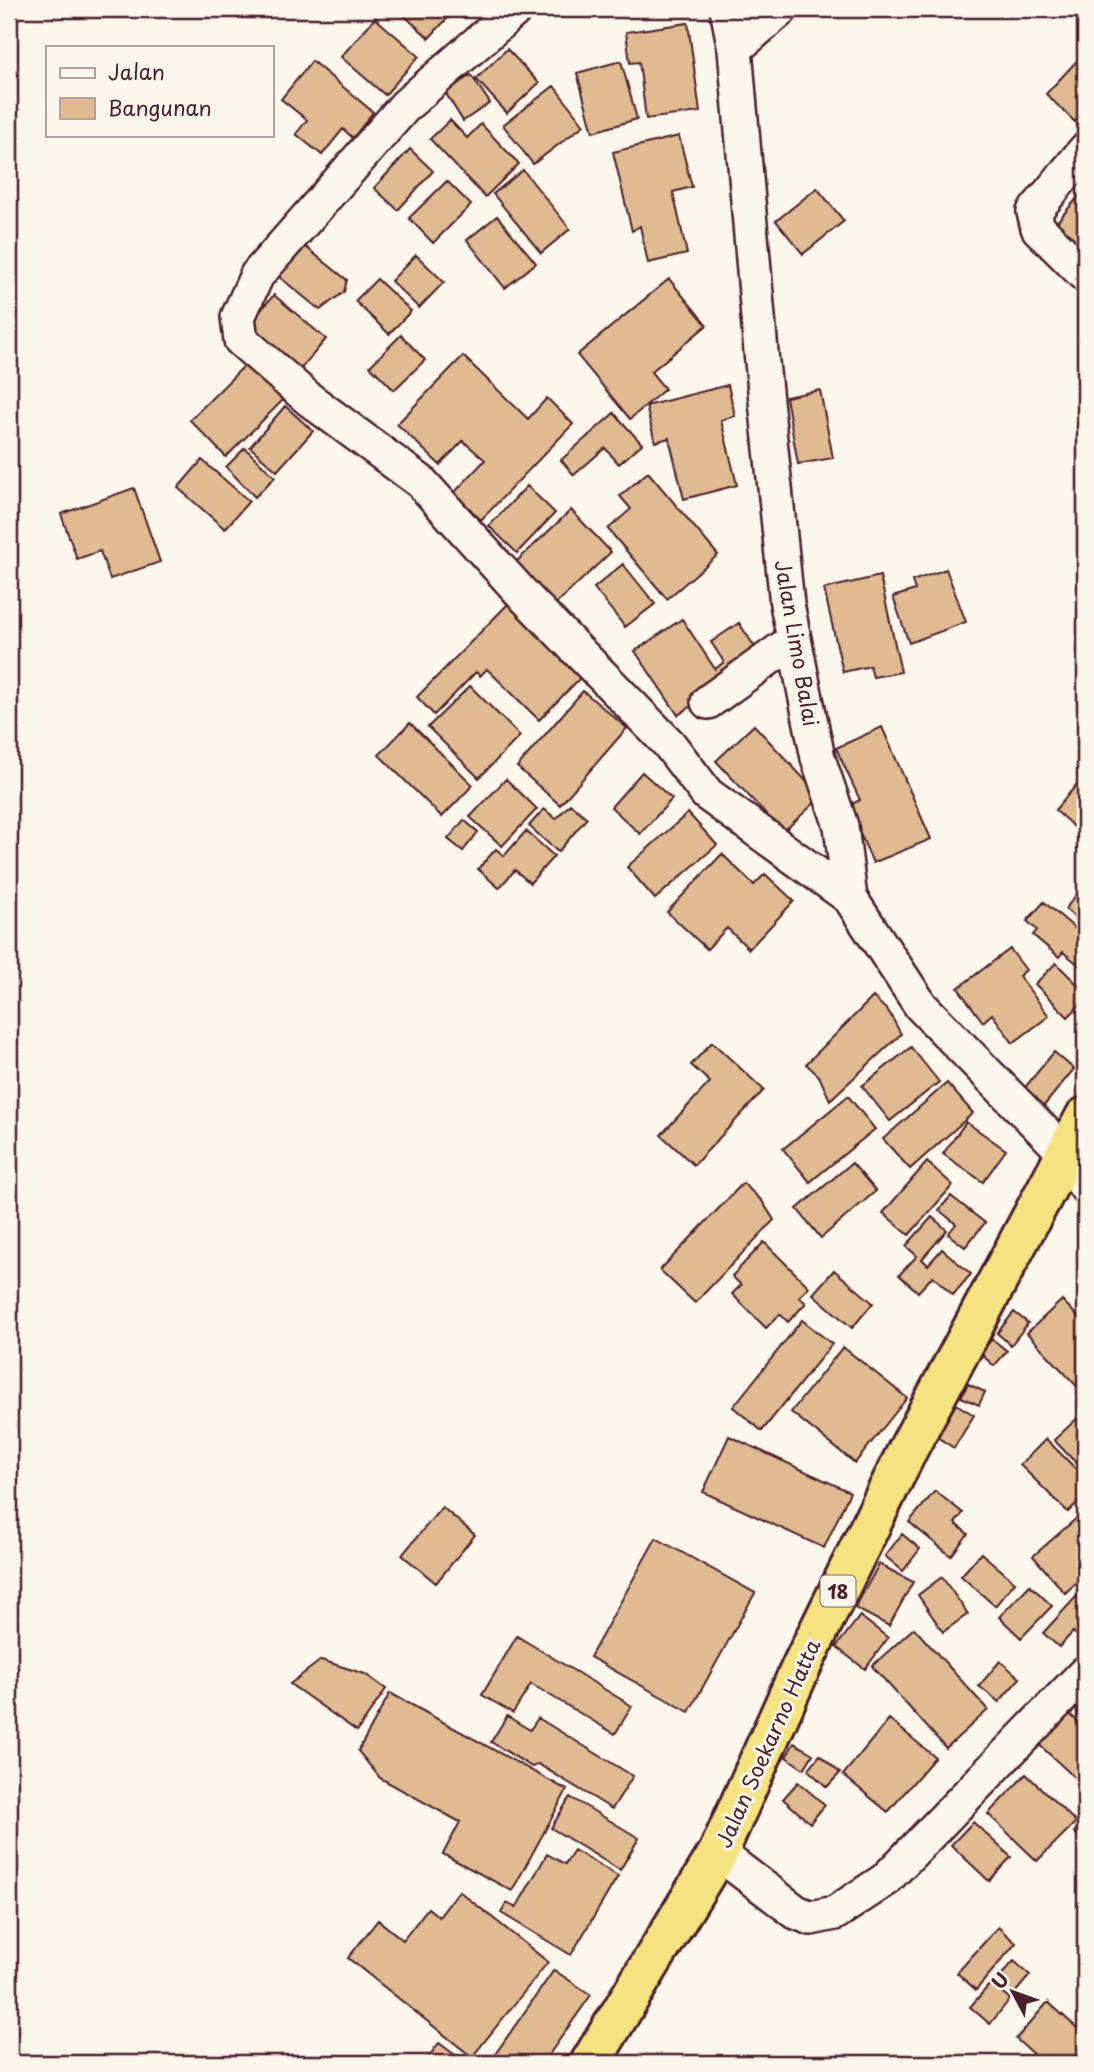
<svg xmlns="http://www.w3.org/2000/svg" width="1094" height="2072" font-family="'Playpen Sans',sans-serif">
	<rect width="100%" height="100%" fill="#fbf7ec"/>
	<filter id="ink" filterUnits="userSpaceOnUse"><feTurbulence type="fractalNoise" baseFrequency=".0143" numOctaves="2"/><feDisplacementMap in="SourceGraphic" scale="14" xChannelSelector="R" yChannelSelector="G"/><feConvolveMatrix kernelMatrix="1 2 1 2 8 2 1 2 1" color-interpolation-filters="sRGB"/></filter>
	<g filter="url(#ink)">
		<path fill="#e0bb91" stroke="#4a1f2b" stroke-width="2" d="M397 9H456L429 38Z
			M585 9H621L587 17Z
			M375 18 419 56 385 95 341 57Z
			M688 23 700 112 646 119 639 62 630 63 626 32Z
			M507 49 539 83 507 113 476 79Z
			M1085 52V111L1075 122 1046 94Z
			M312 61 373 112 353 138 343 129 322 155 296 134 307 120 281 99Z
			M621 61 637 119 593 132 577 73Z
			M471 75 490 103 463 121 445 92Z
			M554 86 584 125 533 164 503 125Z
			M450 120 467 138 481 124 519 164 485 197 430 139Z
			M679 136 692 187 673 192 687 254 648 263 640 226 632 231 613 152Z
			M410 149 433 171 398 210 374 188Z
			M523 170 570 229 541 253 493 194Z
			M447 181 471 205 433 243 409 218Z
			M817 188 844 221 803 254 776 221Z
			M1085 189V260L1050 230Z
			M497 216 536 263 505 288 467 240Z
			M302 244 347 280 344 292 320 310 277 275Z
			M416 255 444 282 419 308 391 281Z
			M377 279 411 311 389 334 355 301Z
			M669 279 707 325 651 372 665 389 630 419 577 355Z
			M274 295 326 339 299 371 246 327Z
			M401 335 425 360 394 390 370 366Z
			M463 356 528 419 547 398 573 424 481 520 454 493 485 460 463 441 440 465 397 424Z
			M250 360 286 397 226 457 190 420Z
			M728 385 735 416 721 420 737 485 684 499 669 438 655 442 646 406Z
			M820 390 833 458 798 464 786 397Z
			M285 406 313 431 277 471 250 447Z
			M614 413 642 444 619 464 605 448 574 475 561 460Z
			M245 448 275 477 255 497 226 467Z
			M202 460 249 501 225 529 178 488Z
			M648 472 718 555 667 599 608 529 631 509 620 496Z
			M527 486 555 513 517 553 489 526Z
			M134 488 160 562 110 579 100 551 77 559 61 514Z
			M571 510 611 552 556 604 516 562Z
			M623 564 655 604 625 627 594 588Z
			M946 569 966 622 909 643 893 597 915 590 912 581Z
			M880 576 901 672 873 677 870 666 843 672 824 589Z
			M508 604 582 676 539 720 487 669 480 676 476 672 434 715 417 697Z
			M682 619 715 669 724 662 711 642 739 623 762 658 678 715 635 651Z
			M470 686 520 736 479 778 428 727Z
			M583 691 627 728 560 805 517 767Z
			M410 723 473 785 442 817 379 755Z
			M754 725 821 797 783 832 716 761Z
			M882 727 931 839 873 863 848 806 860 800 836 748Z
			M642 772 672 799 640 834 611 807Z
			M1085 775V837L1055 810Z
			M506 779 537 809 502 846 470 817Z
			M570 804 587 818 558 852 529 826 544 809 556 819Z
			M688 813 717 845 655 899 627 867Z
			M464 820 478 832 463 851 448 839Z
			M526 831 554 856 530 883 515 870 499 888 478 869 496 849 504 856Z
			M722 854 754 885 765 874 794 901 749 949 727 928 707 949 667 912Z
			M1085 884V925L1065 909Z
			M1044 902 1085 937V970L1063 952 1059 957 1033 935 1037 930 1027 921Z
			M1010 949 1026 970 1019 976 1049 1016 1013 1043 992 1014 983 1022 958 988Z
			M1056 963 1085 992V1000L1068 1017 1035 984Z
			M873 997 889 1012 901 1034 830 1100 819 1076 806 1064Z
			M712 1042 764 1090 694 1165 661 1135 710 1082 691 1065Z
			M911 1047 939 1082 890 1121 862 1086Z
			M1054 1052 1074 1069 1043 1107 1022 1091Z
			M947 1083 973 1113 910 1169 883 1139Z
			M848 1096 875 1129 810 1182 783 1149Z
			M966 1122 1006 1150 983 1182 943 1154Z
			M927 1162 953 1185 909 1235 883 1213Z
			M852 1163 876 1191 821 1238 797 1209Z
			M743 1183 762 1201 774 1220 695 1303 660 1270Z
			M951 1196 985 1223 965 1247 948 1234 956 1224 939 1210Z
			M932 1217 947 1230 922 1259 928 1265 942 1249 971 1274 953 1295 933 1276 918 1292 899 1275 917 1256 906 1246Z
			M764 1242 809 1287 799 1297 806 1303 788 1322 780 1314 766 1328 732 1294 741 1285 732 1276Z
			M834 1270 873 1303 852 1328 813 1294Z
			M1062 1300 1085 1324V1395L1027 1333Z
			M1014 1312 1028 1323 1011 1345 997 1333Z
			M802 1320 832 1344 762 1431 733 1407Z
			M992 1339 1007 1351 994 1366 980 1353Z
			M843 1347 907 1398 855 1463 791 1412Z
			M968 1384 985 1392 979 1405 961 1397Z
			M956 1404 974 1415 954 1448 937 1437Z
			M1083 1413 1085 1456 1077 1464 1054 1440Z
			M729 1436 850 1492 824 1548 703 1492Z
			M1046 1439 1085 1478V1495L1068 1512 1020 1465Z
			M935 1491 963 1513 955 1523 968 1534 951 1556 909 1522Z
			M442 1507 475 1535 436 1583 402 1555Z
			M1085 1511V1575L1065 1593 1033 1556Z
			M902 1534 920 1549 903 1571 885 1556Z
			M656 1538 755 1593 689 1712 590 1657Z
			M981 1553 1015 1582 995 1606 961 1576Z
			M879 1564 913 1582 889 1626 855 1608Z
			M942 1577 968 1614 943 1632 918 1595Z
			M1030 1585 1052 1606 1021 1638 999 1617Z
			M1085 1587V1643L1073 1632 1059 1647 1043 1633Z
			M860 1616 888 1638 865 1669 836 1647Z
			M914 1628 988 1710 946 1748 872 1666Z
			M517 1636 632 1706 615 1734 531 1684 513 1713 482 1695Z
			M321 1660 365 1674 386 1689 357 1731 290 1684Z
			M1000 1661 1020 1678 999 1702 979 1686Z
			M390 1693 567 1790 512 1891 443 1854 460 1822 380 1778 358 1751Z
			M1063 1708 1085 1728V1787L1034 1740Z
			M507 1716 530 1730 538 1718 633 1776 612 1809 538 1764 532 1767 491 1742Z
			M889 1719 935 1757 888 1812 843 1775Z
			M794 1743 813 1754 804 1769 786 1757Z
			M820 1755 840 1773 827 1787 808 1770Z
			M1026 1774 1076 1822 1037 1861 988 1814Z
			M798 1782 825 1805 810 1823 783 1799Z
			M570 1797 639 1838 620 1870 551 1828Z
			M1085 1820V1843L1074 1832Z
			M973 1822 1011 1857 989 1881 951 1845Z
			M574 1850 618 1876 571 1955 501 1913 507 1903 516 1908 547 1854 565 1864Z
			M459 1891 548 1962 472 2057 348 1958 378 1920 403 1940 428 1908 439 1917Z
			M998 1927 1016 1943 976 1990 957 1973Z
			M1014 1961 1030 1975 1014 1994 997 1980Z
			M554 1970 591 1995 543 2063H489Z
			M991 1983 1010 1999 990 2024 970 2007Z
			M1048 2002 1085 2035V2063H1026L1034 2055 1016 2039Z
			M439 2043 466 2063H424Z"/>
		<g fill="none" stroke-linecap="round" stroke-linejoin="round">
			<defs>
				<path id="minor" d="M516 9 406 105 257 275 238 317 241 340 310 400 421 482 527 599 669 744 707 794 850 898
					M727 9 735 49 761 352 787 604 818 758 841 826 850 898 921 1006 1066 1154 1085 1186
					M735 49 781 9
					M1085 150 1034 212 1038 228 1085 275
					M708 702 794 640
					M718 1853 796 1912 811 1918 835 1913 885 1880 1085 1673"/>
				<path id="highway" d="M590 2063 718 1853 802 1665 908 1449 1085 1117"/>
			</defs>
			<use href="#minor" stroke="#4a1f2b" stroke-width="38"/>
			<use href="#highway" stroke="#4a1f2b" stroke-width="44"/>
			<use href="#minor" stroke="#fbf7ec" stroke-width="33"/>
			<use href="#highway" stroke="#f5e382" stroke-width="38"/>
		</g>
	</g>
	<g text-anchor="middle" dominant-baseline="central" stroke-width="6" stroke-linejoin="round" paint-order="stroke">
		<rect fill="#fbf7ec" stroke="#7f6065" stroke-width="2" x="820.5" y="1575.5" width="35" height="31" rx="5"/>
		<g font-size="19" font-weight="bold" fill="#4a1f2b">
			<text x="838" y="1591">18</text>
		</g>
		<g font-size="21" fill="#4a1f2b" stroke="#fbf7ec">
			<text transform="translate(798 643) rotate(80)">Jalan Limo Balai</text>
			<text transform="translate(767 1743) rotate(-66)">Jalan Soekarno Hatta</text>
		</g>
	</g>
	<rect width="1094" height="2072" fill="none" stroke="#fbf7ec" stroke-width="35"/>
	<rect x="18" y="18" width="1059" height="2037" fill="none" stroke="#4a1f2b" stroke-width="2.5" filter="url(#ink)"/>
	<rect x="46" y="46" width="228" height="91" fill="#fbf7ec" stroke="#b4a19f" stroke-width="2"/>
	<rect x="60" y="68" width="35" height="10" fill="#fbf7ec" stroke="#b4a19f" stroke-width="2"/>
	<text x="108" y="80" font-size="21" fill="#4a1f2b">Jalan</text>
	<rect x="60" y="98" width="35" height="21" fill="#e0bb91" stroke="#b4a19f" stroke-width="2"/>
	<text x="108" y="116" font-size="21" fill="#4a1f2b">Bangunan</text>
	<g transform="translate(1013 1992) rotate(311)" stroke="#fbf7ec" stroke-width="5" paint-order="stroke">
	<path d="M0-5L12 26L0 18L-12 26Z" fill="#4a1f2b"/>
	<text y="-10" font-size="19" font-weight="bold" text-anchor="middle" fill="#4a1f2b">U</text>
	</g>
</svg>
